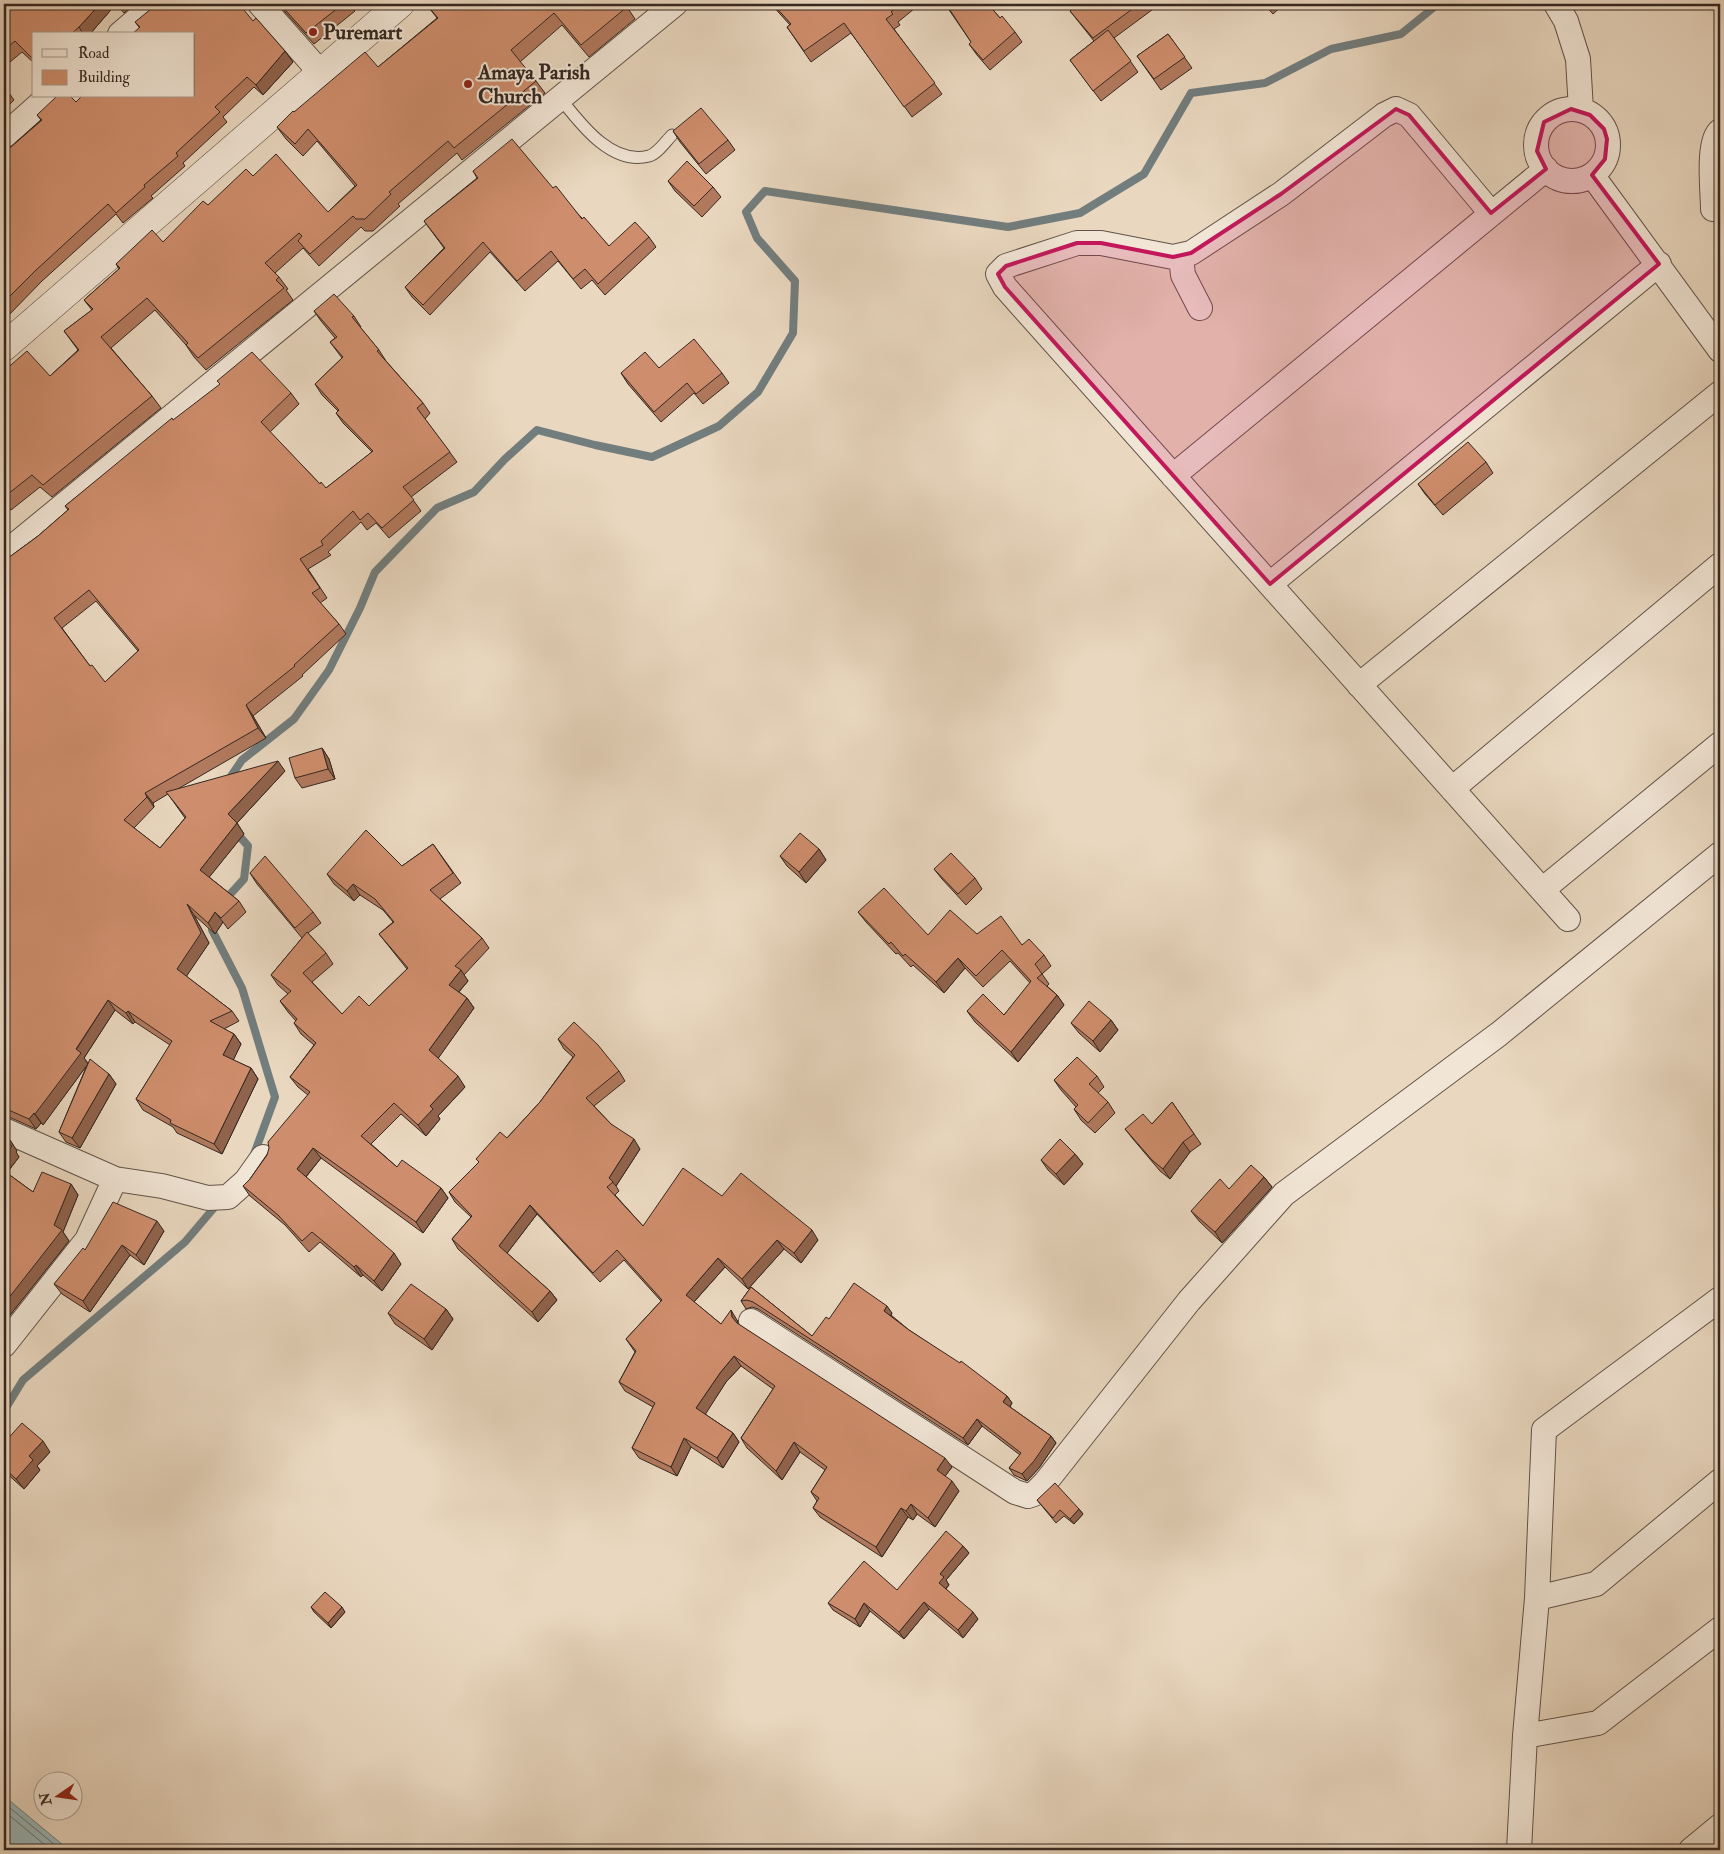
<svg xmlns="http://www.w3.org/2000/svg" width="1724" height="1854" font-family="'IM FELL Double Pica',serif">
	<rect width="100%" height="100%" fill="#e9d7bf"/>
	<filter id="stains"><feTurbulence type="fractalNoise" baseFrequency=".004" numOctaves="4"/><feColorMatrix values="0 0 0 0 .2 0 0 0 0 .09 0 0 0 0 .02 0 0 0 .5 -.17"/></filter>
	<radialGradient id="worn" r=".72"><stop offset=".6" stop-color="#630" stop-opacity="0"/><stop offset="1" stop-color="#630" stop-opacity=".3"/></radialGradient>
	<path fill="#9ab7bb" stroke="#727d7d" d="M4 1796 69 1850H4Z"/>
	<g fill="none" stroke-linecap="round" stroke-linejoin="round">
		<path stroke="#686f6e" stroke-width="1" d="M4 1803 61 1850
			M4 1811 51 1850"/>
		<path stroke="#727d7d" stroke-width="8" d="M227 782 242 760 294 719 329 670 360 608 375 572 437 508 474 492 505 459 537 430 595 445 652 457 719 426 758 392 793 333 795 281 757 238 746 212 765 191 1008 227 1080 213 1144 174 1191 93 1265 83 1331 49 1401 34 1438 4
			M224 901 244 879 248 846 234 830
			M214 922 212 930 242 988 275 1097 253 1157
			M4 1411 23 1380 185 1242 219 1202"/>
		<defs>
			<path id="service" d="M560 98C580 123 611 166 649 156 657 154 666 141 672 135"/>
			<path id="minor" d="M260 4 320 72
				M1556 4 1566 21 1578 59 1581 110
				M120 34 155 4
				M1536 145a36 36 0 1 1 72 0a36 36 0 1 1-72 0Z
				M4 136 49 96
				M1592 175 1720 350
				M1713 209C1713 193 1707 141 1720 131
				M1491 213 1409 115 1396 109 1384 115 1281 194 1191 253 1173 257 1101 243H1077L1006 266 998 274 1005 287 1568 919
				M1181 256 1183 275 1200 308
				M1173 476 1546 169
				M4 554 675 4
				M1270 584 1659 264
				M1359 685 1720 393
				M1452 789 1720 565
				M1542 890 1720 744
				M4 1130 115 1179 87 1240 4 1345
				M115 1179 162 1186 208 1198 228 1197 246 1181 263 1157
				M751 1321 1015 1492 1028 1496 1034 1494 1045 1483 1189 1301 1284 1194 1499 1034 1720 854
				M1537 1598 1596 1584 1720 1481
				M1525 1736 1598 1723 1720 1629
				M1519 1850 1525 1736 1537 1598 1544 1430 1720 1299
				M1691 1850 1720 1826"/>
			<path id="tertiary" d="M4 347 400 4"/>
		</defs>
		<use href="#service" stroke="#625348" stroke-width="13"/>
		<use href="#minor" stroke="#625348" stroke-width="26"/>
		<use href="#tertiary" stroke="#625348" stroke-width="29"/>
		<use href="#service" stroke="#f1e5d5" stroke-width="11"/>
		<use href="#minor" stroke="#f1e5d5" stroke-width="24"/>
		<use href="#tertiary" stroke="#f1e5d5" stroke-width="28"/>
	</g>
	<path fill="#b1795d" stroke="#352721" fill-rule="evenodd" d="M4 4 38 8 42 4H134L124 13 116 4 90 34H34V63L22 52 4 67Z
		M280 4H358L353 8 355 11 314 44 285 12Z
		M426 4 627 7 635 19 589 57 562 25 520 62 536 81 545 93 462 160 457 153 398 204 400 206 373 231H365L361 227 319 266 303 248 275 273 279 277 288 289 286 290 293 300 206 370 194 357 186 345 155 310 111 348 152 396 161 408 52 497 40 487 11 510 4 502V443L7 440 4 435 50 376 78 350 64 331 92 310 84 300 119 269 116 264 163 242 208 205 253 176 328 212 355 186 317 141 303 156 286 139 277 127 294 112 378 67 437 18Z
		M771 4H920L898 22 900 25 894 29 942 94 912 117 851 33 811 62 787 27 790 25Z
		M945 4H988L1000 18 1015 32 1022 42 990 70 977 55 969 44 971 42Z
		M1079 4H1160L1114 38 1138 72 1101 101 1070 60 1094 41 1070 11Z
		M1264 4H1284L1273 14Z
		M253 21 285 51 293 62 263 95 254 87 223 117 227 122 183 163 185 166 151 196 153 198 123 223 116 214 42 281 5 319 8 323 4 327V153L41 120 37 115 76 102 194 96 135 22Z
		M1168 34 1192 68 1161 90 1137 56Z
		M4 86 14 100 4 110Z
		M673 131 728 140 735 150 706 174 680 142Z
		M473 171 553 188 609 246 649 237 656 247 605 295 592 280 581 289 558 261 525 291 490 252 430 315 412 297 405 287 444 248 424 221 477 178Z
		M668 181 713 187 721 197 702 217 675 191Z
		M314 311 354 316 361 327H360L379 350 386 361 423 403 430 413 425 419 457 462 411 497 421 511 389 538 376 523 367 530 361 522 328 552 331 555 308 569 327 598 320 603 339 624 346 634 302 675 303 676 253 716 266 738 176 790 285 771 237 823 244 834 209 877 239 901 246 912 228 929 223 922 215 934 194 915 209 943 186 976 232 1011 239 1021 224 1029 234 1034 241 1044 233 1060 251 1068 258 1079 222 1154 177 1133 173 1127 143 1110 136 1099 170 1045 135 1022 133 1024 115 1010 84 1058 88 1063 109 1074 116 1084 80 1148 66 1142 59 1132 87 1065 43 1125 41 1123 36 1129 9 1117H4V561L38 536 68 510 65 506 173 420 291 393 299 404 270 432 320 484 326 488 372 452 343 423 336 413 338 411 322 395 315 384 342 358 330 342 335 338 321 321ZM96 601 138 651 105 682 90 666 62 628ZM168 794 185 818 160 848 134 828 154 807 153 803Z
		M659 368 722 373 729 383 703 404 694 393 661 422 628 384 621 373Z
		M1486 462 1493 473 1443 515 1425 494 1418 484Z
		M322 748 329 759 335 779 302 788 295 778Z
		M433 844 461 883 440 899 482 938 489 948 464 975 468 981 459 992 467 998 474 1008 438 1058 465 1087 438 1116 440 1119 426 1136 401 1114 371 1144 397 1167 441 1188 448 1198 423 1233 321 1158 306 1177 401 1264 382 1291 363 1275 361 1277 320 1242 309 1252 285 1225 250 1196 243 1186 250 1179 308 1095 298 1087 290 1077 314 1045 301 1034 294 1023 296 1021 288 1012 280 1001 288 994 278 985 271 975 302 938 257 884 250 873 313 912 321 923 308 933 326 953 333 964 312 982 342 1014 369 1006 407 969 379 934 393 922 383 910 360 895 354 901 334 884 327 874 402 866Z
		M819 849 826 860 806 883 787 866 780 856Z
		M934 869 975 878 982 889 966 905 942 879Z
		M858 912 928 935 977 934 1022 945 1044 955 1051 966 1042 974 1049 984 1047 986 1057 995 1064 1005 1018 1062 975 1022 967 1011 1004 1015 1030 983 1010 961 983 987 965 968 944 993 913 965 911 967 898 953 896 954 866 922Z
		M1111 1020 1118 1030 1100 1052 1079 1033 1071 1023Z
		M558 1039 619 1071 625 1081 594 1106 611 1124 640 1149 616 1186 619 1191 615 1195 643 1226 722 1196 818 1240 801 1263 784 1249 748 1289 725 1267 694 1302 721 1324 737 1320 738 1324 952 1467 945 1476 959 1491 935 1527 917 1514 913 1520 908 1517 882 1557 820 1517 813 1508 817 1501 811 1492 825 1470 800 1452 782 1480 747 1448 741 1438 773 1389 741 1366 726 1382 705 1414 733 1433 739 1442 723 1468 691 1447 677 1476 639 1458 632 1448 653 1407 625 1391 619 1382 635 1352 626 1339 661 1301 624 1260 600 1282 537 1214 507 1253 550 1291 557 1300 538 1322 458 1249 452 1239 471 1217 455 1202 449 1192 479 1162 476 1159 507 1138 540 1102 573 1057 564 1049Z
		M1097 1076 1104 1087 1098 1093 1108 1102 1115 1113 1095 1133 1081 1120 1074 1109 1076 1107 1061 1090 1054 1080Z
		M1172 1102 1201 1144 1190 1152 1170 1179 1160 1171 1133 1139 1125 1129 1152 1124Z
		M4 1138 10 1140 17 1151 16 1152 19 1157 7 1173 33 1192 71 1184 78 1195 63 1232 69 1241 10 1315 4 1321Z
		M1075 1154 1083 1164 1064 1185 1048 1170 1041 1160Z
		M1264 1177 1272 1187 1222 1243 1199 1221 1191 1211 1229 1189Z
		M164 1231 144 1265 130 1255 90 1312 62 1294 54 1284 85 1250Z
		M751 1287 812 1336 829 1319 892 1313 891 1315 909 1330 1007 1396 1012 1403 1010 1407 1051 1436 1056 1443 1039 1468 1027 1481 1014 1475 1009 1468 1020 1455 982 1426 968 1445 758 1309 752 1307 746 1309 741 1301Z
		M446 1309 453 1319 432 1350 395 1324 388 1313Z
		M4 1443 50 1452 37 1466 40 1470 24 1489 4 1471Z
		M1037 1500 1079 1509 1083 1514 1074 1524 1064 1516 1056 1523Z
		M963 1546 969 1553 946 1580 949 1585 946 1589 978 1619 963 1638 929 1609 904 1639 870 1611 860 1627 833 1610 828 1603 897 1590Z
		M311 1607 345 1612 331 1628 314 1612Z"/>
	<path fill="#90634c" stroke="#352721" d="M100 4H116L90 34H83L79 27Z
		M285 51 293 62 263 95 256 85Z
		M246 705 253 716 266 738 258 728Z
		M322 748 329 759 335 779 328 769Z
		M278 761 285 771 236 824 228 814Z
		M145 793 153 803 154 807 147 797Z
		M237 823 244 834 207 880 200 870Z
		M819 849 826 860 806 883 799 872Z
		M353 884 360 895 354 901 347 891Z
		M187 904 194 915 209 943 184 980 177 969Z
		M215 912 223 922 215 934 208 923Z
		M958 958 965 968 944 993 936 982Z
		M461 970 468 981 456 995 449 985Z
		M1057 995 1064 1005 1018 1062 1011 1052Z
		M467 998 474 1008 437 1060 429 1050Z
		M108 1000 115 1010 84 1058 88 1064 43 1125 35 1114Z
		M128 1011 135 1022 133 1024 126 1013Z
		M1111 1020 1118 1030 1100 1052 1093 1041Z
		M234 1034 241 1044 231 1065 223 1055Z
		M251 1068 258 1079 222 1154 214 1144Z
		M109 1074 116 1084 80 1148 72 1138Z
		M458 1076 465 1087 438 1116 440 1119 426 1136 418 1125 430 1106Z
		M34 1113 41 1123 36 1129 29 1119Z
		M634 1139 640 1149 616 1186 609 1178Z
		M10 1140 17 1151 16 1152 19 1157 4 1176V1157L7 1143Z
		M1183 1142 1190 1152 1170 1179 1163 1169Z
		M313 1148 321 1158 304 1179 297 1169Z
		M1075 1154 1083 1164 1064 1185 1056 1174Z
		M1264 1177 1272 1187 1222 1243 1215 1232Z
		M71 1184 78 1195 63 1232 69 1241 10 1315 4 1306V1304L54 1225Z
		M441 1188 448 1198 423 1233 416 1222Z
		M530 1205 537 1214 505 1256 499 1246Z
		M157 1221 164 1231 144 1265 136 1255Z
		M812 1230 818 1240 801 1263 794 1253Z
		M777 1240 784 1249 748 1289 742 1279Z
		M122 1245 130 1255 90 1312 83 1301Z
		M394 1253 401 1264 382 1291 374 1281Z
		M718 1258 725 1267 692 1304 686 1295Z
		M356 1265 363 1275 361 1277 354 1267Z
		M550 1291 557 1300 538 1322 532 1312Z
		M887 1306 892 1313 889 1318 884 1311Z
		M446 1309 453 1319 432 1350 424 1339Z
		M731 1310 737 1320 739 1327 732 1317Z
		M734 1356 741 1366 726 1382 703 1418 696 1408 720 1373Z
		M1007 1396 1012 1403 1008 1409 1003 1402Z
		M977 1419 982 1426 968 1445 963 1438Z
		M733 1433 739 1442 723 1468 717 1458Z
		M1051 1436 1056 1443 1039 1468 1027 1481 1022 1474Z
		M684 1438 691 1447 677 1476 671 1467Z
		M43 1441 50 1452 37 1466 40 1470 24 1489 16 1479 29 1456Z
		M794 1442 800 1452 782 1480 776 1471Z
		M945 1458 952 1467 943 1479 937 1470Z
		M952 1481 959 1491 935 1527 928 1518Z
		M911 1504 917 1514 913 1520 906 1511Z
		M901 1508 908 1517 882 1557 876 1547Z
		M1079 1509 1083 1514 1074 1524 1070 1519Z
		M963 1546 969 1553 946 1580 949 1585 944 1590 939 1583 940 1574Z
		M924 1602 929 1609 904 1639 899 1632Z
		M864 1603 870 1611 860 1627 855 1619Z
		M342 1607 345 1612 331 1628 328 1623Z
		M973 1612 978 1619 963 1638 958 1630Z"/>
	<path fill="#ce8d6c" stroke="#352721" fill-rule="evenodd" d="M4 4H34L38 8 42 4H100L79 27 71 34H34V60L15 41 4 50Z
		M157 4H239L253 21 256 18 285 51 256 85 247 77 215 107 220 112 176 153 178 156 144 185 145 187 116 213 108 204 35 271 4 302V153L42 120 37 115 57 96H70L76 102 82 96H194V34H132L140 27 135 22Z
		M280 4H343L306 33Z
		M426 4H624L627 7 581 45 554 13 511 50 536 81 454 148 448 141 389 192 391 194 365 219H356L353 216 310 254 298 241 302 236 299 233 265 263 279 277 276 280 284 288 198 358 186 345 188 343 147 298 101 337 152 396 43 485 32 475 4 497V443L8 440 4 435V371L27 351 50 376 79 350 64 331 93 309 84 300 120 268 116 264 152 230 163 242 203 201 208 205 246 169 253 176 276 154 328 212 357 185 308 129 295 144 277 127 293 111 294 112 365 52 378 67 438 18Z
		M773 4H900L891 12 893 14 886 19 935 83 904 107 844 23 804 51 787 27 791 24Z
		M946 4H988L1000 18 1002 16 1015 32 983 60 969 44 971 42Z
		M1079 4H1139L1093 38 1070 11Z
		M1108 30 1131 61 1093 91 1070 60Z
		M1168 34 1185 57 1154 79 1137 56Z
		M4 86 7 90 4 93Z
		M701 108 728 140 699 164 673 131Z
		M512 139 553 188 556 186 582 219 584 217 609 246 635 222 649 237 598 284 585 269 573 279 551 251 517 281 483 242 423 305 405 287 445 248 424 221 478 178 473 171Z
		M687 161 713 187 694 206 668 181Z
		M334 294 354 316 352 317 379 350 377 351 423 403 417 408 450 452 403 487 414 500 382 528 368 513 360 520 353 511 321 541 323 545 300 559 320 588 312 593 339 624 294 665 295 666 246 705 258 728 145 793 147 797 124 820 160 848 186 817 166 792 278 761 228 814 237 823 200 870 239 901 221 918 215 912 208 923 187 904 201 933 177 969 232 1011 210 1021 234 1034 223 1055 251 1068 214 1144 170 1123 171 1120 136 1099 172 1041 128 1011 126 1013 108 1000 76 1049 81 1053 35 1114 34 1113 29 1119 4 1108V561L38 536 69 509 65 506 172 418 173 420 220 384 217 381 252 352 291 393 261 422 320 484 321 482 326 488 373 451 336 413 339 410 315 384 343 357 330 342 337 337 314 311ZM89 590 139 650 105 682 92 665 90 666 54 618Z
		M694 339 722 373 696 394 687 383 654 412 621 373 645 352 659 368Z
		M1468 442 1486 462 1435 505 1418 484Z
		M322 748 328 769 295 778 289 758Z
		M366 830 402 866 433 844 453 873 430 890 482 938 455 966 461 970 449 985 467 998 429 1050 458 1076 430 1106 433 1109 418 1125 394 1103 361 1136 397 1167 402 1160 441 1188 416 1222 313 1148 297 1169 394 1253 374 1281 356 1265 354 1267 312 1232 302 1241 278 1215 243 1186 250 1179 267 1155 269 1148 268 1142 310 1092 290 1077 316 1043 294 1023 297 1019 280 1001 291 991 271 975 307 932 326 953 303 973 342 1014 359 996 369 1006 408 968 379 934 394 922 375 899 353 884 347 891 327 874Z
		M800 833 819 849 799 872 780 856Z
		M951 853 975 878 958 894 934 869Z
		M265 856 313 912 295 928 250 873Z
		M884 888 928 935 950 910 977 934 1001 916 1022 945 1029 939 1044 955 1035 964 1042 974 1037 978 1057 995 1011 1052 967 1011 983 994 1004 1015 1031 981 1002 950 976 976 958 958 936 982 905 954 903 956 891 942 889 944 858 912Z
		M1089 1001 1111 1020 1093 1041 1071 1023Z
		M574 1022 598 1045 619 1071 586 1098 611 1124 634 1139 609 1178 613 1182 607 1187 643 1226 683 1168 722 1196 741 1173 812 1230 794 1253 777 1240 742 1279 718 1258 686 1295 721 1324 731 1310 732 1317 737 1323 945 1458 937 1470 952 1481 928 1518 911 1504 906 1511 901 1508 876 1547 813 1508 819 1498 811 1492 827 1467 794 1442 776 1471 741 1438 775 1386 734 1356 720 1373 696 1408 733 1433 717 1458 684 1438 671 1467 632 1448 655 1403 619 1382 636 1351 626 1339 662 1300 617 1250 593 1273 530 1205 499 1246 550 1291 532 1312 452 1239 472 1216 449 1192 479 1162 476 1159 500 1132 507 1138 540 1102 575 1055 558 1039Z
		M1077 1057 1097 1076 1089 1084 1108 1102 1088 1123 1074 1109 1078 1105 1054 1080Z
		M90 1059 109 1074 72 1138 59 1132Z
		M1172 1102 1194 1134 1183 1142 1163 1169 1153 1161 1125 1129 1143 1114 1152 1124Z
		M4 1138 10 1140 7 1143 12 1146 4 1157Z
		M1060 1139 1075 1154 1056 1174 1041 1160Z
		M1251 1165 1264 1177 1215 1232 1191 1211 1220 1179 1229 1189Z
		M4 1171 33 1192 42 1172 71 1184 54 1225 62 1230 4 1304Z
		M113 1202 157 1221 136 1255 122 1245 83 1301 54 1284 83 1248 85 1250Z
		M854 1283 887 1306 884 1311 909 1330 960 1363 961 1361 1007 1396 1003 1402 1051 1436 1034 1461 1022 1474 1009 1468 1021 1453 977 1419 963 1438 753 1302 747 1300 741 1301 751 1287 812 1336 826 1317 829 1319Z
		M411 1284 446 1309 424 1339 388 1313Z
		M22 1423 43 1441 29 1456 33 1460 16 1479 4 1468V1443Z
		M1055 1483 1079 1509 1070 1519 1060 1510 1053 1518 1037 1500Z
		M946 1531 963 1546 940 1574 944 1577 939 1583 973 1612 958 1630 924 1602 899 1632 864 1603 855 1619 828 1603 864 1561 897 1590Z
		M325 1592 342 1607 328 1623 311 1607Z"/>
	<path fill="#c2185b" fill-opacity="0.2" stroke="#c2185b" stroke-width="4" stroke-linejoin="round" d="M1396 109 1409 115 1491 213 1546 169 1537 151 1544 122 1571 109 1590 115 1604 129 1607 139 1605 159 1592 175 1659 264 1270 584 1005 287 998 274 1006 266 1077 243H1101L1173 257 1191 253 1281 194Z"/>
	<g fill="#8f2418" stroke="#f1e5d5" stroke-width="2">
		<circle cx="313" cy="32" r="5"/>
		<circle cx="468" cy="84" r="5"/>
	</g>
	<g text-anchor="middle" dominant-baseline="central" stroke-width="4" stroke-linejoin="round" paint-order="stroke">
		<g font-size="21" font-weight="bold" fill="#352721" stroke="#f1e5d5" text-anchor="start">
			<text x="323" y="32">Puremart</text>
			<text x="478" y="72">Amaya Parish<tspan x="478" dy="24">Church</tspan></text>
		</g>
	</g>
	<rect width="1724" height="1854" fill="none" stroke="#e9d7bf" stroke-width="20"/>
	<rect x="5" y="5" width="1714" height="1844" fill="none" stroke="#352721" stroke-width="2.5"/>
	<rect x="10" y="10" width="1704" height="1834" fill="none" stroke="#352721"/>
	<rect x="32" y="32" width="162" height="65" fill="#f1e5d5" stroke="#a6998d"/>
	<rect x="42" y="49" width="25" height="8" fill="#f1e5d5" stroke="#a6998d"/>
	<text x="78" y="58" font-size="15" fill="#352721">Road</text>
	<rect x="42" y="70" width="25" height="15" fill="#ce8d6c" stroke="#a6998d"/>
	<text x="78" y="82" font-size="15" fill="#352721">Building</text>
	<g transform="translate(58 1796) rotate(257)"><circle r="24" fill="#f1e5d5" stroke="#a6998d"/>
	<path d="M0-4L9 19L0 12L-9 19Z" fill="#8f2418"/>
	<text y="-8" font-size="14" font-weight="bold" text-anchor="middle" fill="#352721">N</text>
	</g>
	<rect width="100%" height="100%" filter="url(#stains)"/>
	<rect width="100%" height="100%" fill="url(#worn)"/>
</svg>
